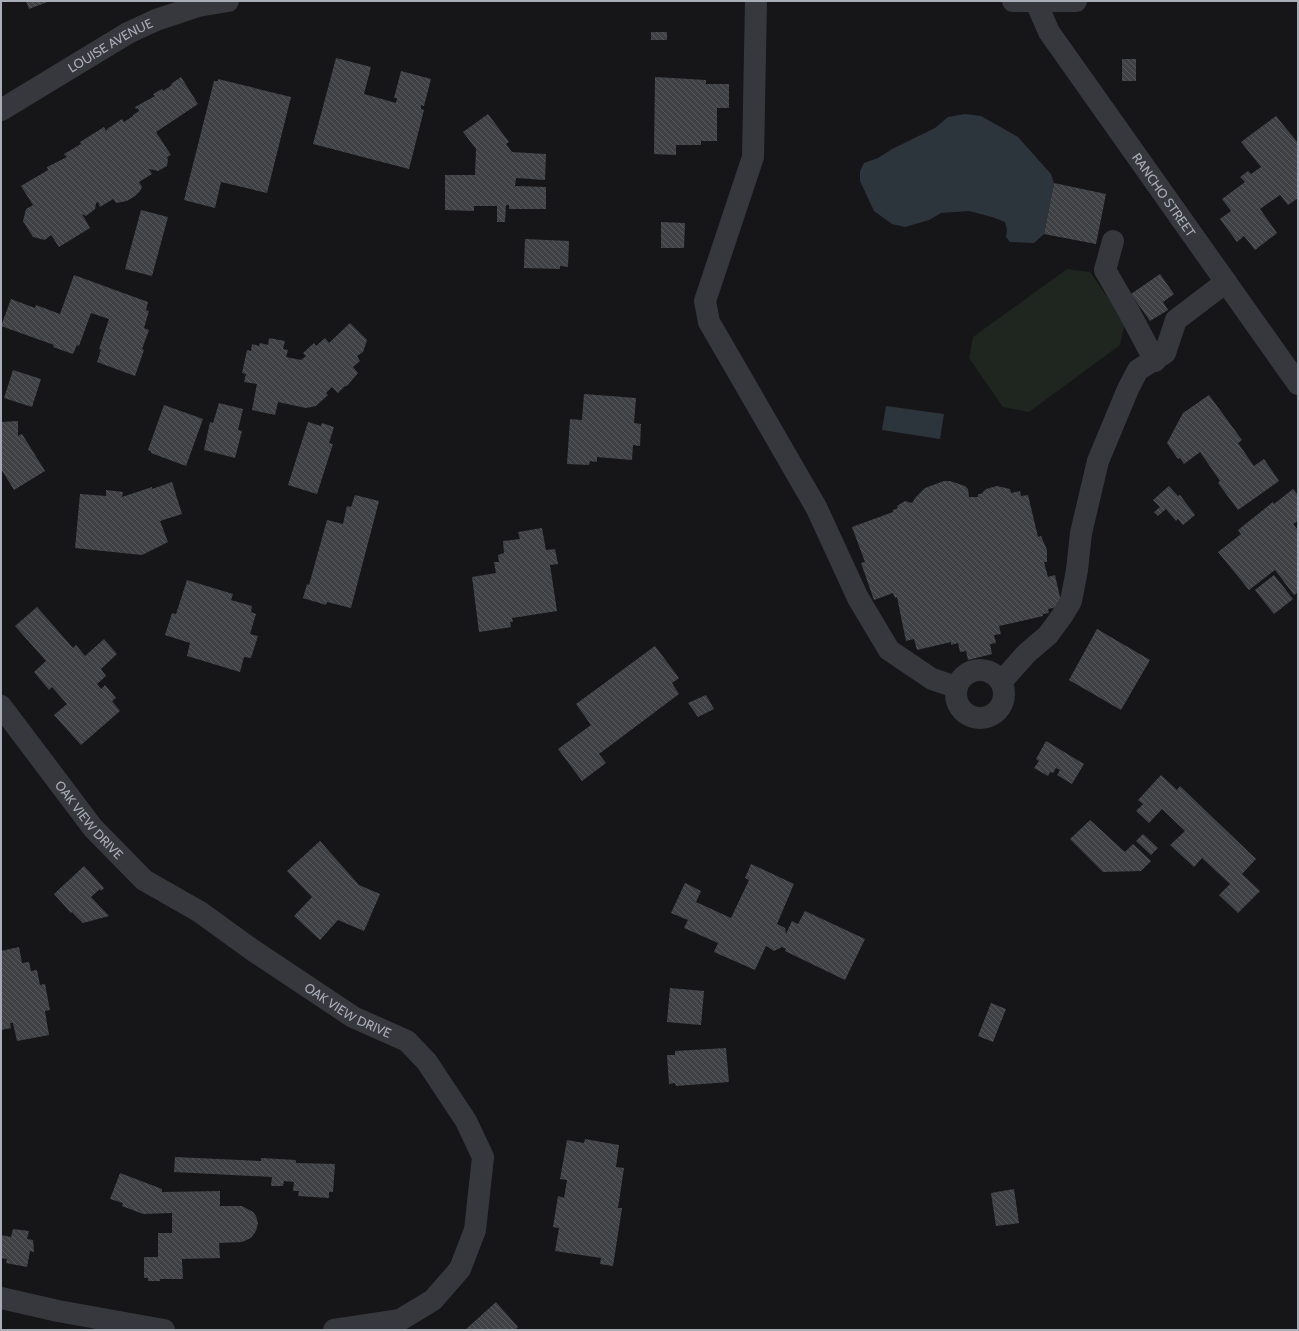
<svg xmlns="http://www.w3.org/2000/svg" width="1299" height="1331" font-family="Cabin,sans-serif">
	<defs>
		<pattern id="building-back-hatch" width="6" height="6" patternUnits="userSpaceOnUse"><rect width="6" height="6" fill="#404145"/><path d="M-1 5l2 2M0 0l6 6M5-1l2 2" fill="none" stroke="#595a5e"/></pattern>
	</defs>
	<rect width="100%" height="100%" fill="#161618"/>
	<path fill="#1e261f" d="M1067 269 1090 272 1125 322 1120 345 1029 412 1003 407 969 358 973 337Z"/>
	<path fill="#2c353c" d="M965 114 981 116 1018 137 1051 174 1054 183 1044 234 1034 243 1010 242 1006 237 1007 230 1005 222 992 217 969 211 941 213 929 220 905 227 892 224 874 211 860 181V171L864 163 878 158 892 149 935 128 948 117Z
		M886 406 944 414 940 439 882 430Z"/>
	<path fill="url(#building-back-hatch)" d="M26 1H50L29 9Z
		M651 32H667V40H651Z
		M336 58 371 67 364 94 396 103 397 98H394L401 71 431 79 424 106 421 105V109L424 110 409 169 313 144Z
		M1122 59H1136V81H1122Z
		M181 77 198 104 156 132 171 155 167 157 168 159 167 166 158 171 149 169 152 174 139 182 142 187 140 191 135 196 127 201 116 203 113 199 100 207 98 202 96 203 95 209 86 216 82 214 90 228 59 247 51 235 45 240 33 237 23 221 26 209 33 205 21 186 48 170 47 167 67 157 64 154 81 144 80 142 104 127 106 131 107 130V129L122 119 124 122 133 116V115L139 111 138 108 136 109 135 107 155 96 153 94 162 89 163 91 172 85 171 84Z
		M655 77 706 80V84H729V108H717V141H701V145H676V155L654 154Z
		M218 79 291 97 267 193 221 182 215 208 184 200 214 81H218Z
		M488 114 509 142 506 144 512 152 546 154 545 180 516 178 515 186 546 187V209H509V205H506L505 222H497V206H474V211L445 210V175H475L476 149 463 132Z
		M1276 116 1298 143V198L1288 205 1280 195 1260 209 1277 233 1255 250 1244 236 1237 242 1220 219 1231 211 1222 199 1245 182 1240 177 1248 171 1251 174 1261 167 1241 142Z
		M1054 183 1106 194 1096 244 1044 234Z
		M141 210 168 217 152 276 125 269Z
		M661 222 685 223 684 248H661Z
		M525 239 569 241 568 267 560 266V269L524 268Z
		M1160 274 1174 294 1163 302 1168 310 1150 321 1131 294Z
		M74 275 148 302 146 310 149 311 144 328 149 330 142 349 144 350 135 376 97 362 101 350 99 349 109 319 91 313 79 346 77 345 73 354 53 347 54 345 1 326 11 299 35 308 36 305 60 314Z
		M350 323 367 340 363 352 357 356 360 361 353 367 358 373 347 386H345L338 393 332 387 326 393 328 395 316 406 306 408 278 402 275 415 252 410 257 384 244 382 246 374 242 373 247 350 251 351 252 344 259 346 260 343 268 345 269 338 285 341 283 349 288 350 286 357 301 360 306 356 303 353 314 343 316 346 325 338 329 343Z
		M13 370 41 379 32 407 4 398Z
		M584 394 636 398 634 423 641 424 640 446 633 445 632 460 597 457V462L590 461 589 465 567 464 570 419 582 420Z
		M1209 395 1242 440 1238 443 1254 466 1264 459 1279 481 1238 510 1218 483 1220 481 1200 452 1184 464 1180 458 1178 459 1167 443 1183 413Z
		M219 403 243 409 238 430 242 431 235 458 204 450 210 422 213 423Z
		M164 405 203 419 186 466 151 453V451L148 450Z
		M18 421V436L22 434 45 471 14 490 1 469V422Z
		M308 422 321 426 322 423 334 427 329 443 333 444 317 494 288 485Z
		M944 481H950L965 486 968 489 969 497H978V494H981L986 489 997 486 1010 489 1011 493 1020 491 1021 496 1028 495 1038 537 1041 536 1047 550V562H1044L1048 577 1055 575 1062 606 1048 609 1049 613 1043 614V616L999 626 1001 634 994 635 996 643 990 644 992 654 968 660 966 651 960 652 958 643 951 645V642L917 650 914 639 906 641 897 597 895 598 893 593 874 600 861 563 865 562 852 527 893 512V510L898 508 897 506 905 501 912 503 915 498 925 488Z
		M172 482 182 514 160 521 168 542 142 555 75 548 80 494 106 496V490L123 492 122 497 152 487V489Z
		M1169 486 1178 496 1180 495 1195 515 1183 525 1178 519 1176 521 1166 509 1158 516 1154 512 1160 507 1153 500Z
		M1293 489 1298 495V521L1293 524 1298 530V592L1294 595 1275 570 1249 590 1218 552 1241 534 1238 530 1273 502 1274 504Z
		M355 495 379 501 351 608 327 602 326 605 303 598 307 584 309 585 327 520 343 524 347 506 351 507Z
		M542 528 546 550 555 549 558 564 550 565 557 611 512 618 513 622H510L511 627 479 632 472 577 496 573 494 562H499L498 555 504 553 503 541 520 539 518 532Z
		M1274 575 1293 599 1274 614 1255 590Z
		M187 580 233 594 231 600 252 606 251 612 256 614 250 634 258 636 251 658 244 657 240 672 187 656 190 643 165 635 172 613 176 614Z
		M37 607 73 648 76 645 85 656 104 639 117 654 101 669 106 676 97 684 101 689 105 685 116 698 112 701 120 711 81 745 54 715 67 704 52 687 49 690 34 672 46 661 15 626Z
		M1097 629 1150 660 1121 710 1069 680Z
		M655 646 679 678 672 683 679 694 599 754 606 763 582 781 558 749 591 725 576 704Z
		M706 695 714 709 698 717 688 703Z
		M1046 741 1084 764 1072 784 1057 775 1060 770 1056 768 1053 773 1050 772 1048 776 1034 768 1039 761 1036 759Z
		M1161 775 1177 790 1180 786 1256 859 1242 874 1260 891 1238 913 1219 895 1230 884 1202 858 1194 867 1170 845 1185 831 1162 809 1149 823 1136 811 1143 804 1138 800Z
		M1090 820 1125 852 1133 844 1151 861 1141 871 1103 872 1070 839Z
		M1143 834 1158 848 1151 855 1136 841Z
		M320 841 359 885 380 894 364 931 338 920 320 940 294 916 312 897 287 871Z
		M751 864 794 884 777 924 785 928 786 934 792 921 798 924 805 911 865 939 845 980 785 951 786 949 782 947 774 951 766 946 755 970 714 952 718 943 684 928 688 920 671 913 685 883 701 891 696 902 731 918 749 880 745 878Z
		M84 866 104 888 101 891 100 889 91 897 109 916 83 923 72 912 71 913 54 894Z
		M19 947 22 963 29 962 31 971 37 970 40 985 45 984 50 1010 45 1011 49 1035 17 1041 13 1023H10L11 1028 1 1030V951Z
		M670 988 704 991 701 1025 667 1022Z
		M991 1003 1006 1009 993 1042 978 1036Z
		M726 1048 729 1082 676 1086 675 1083 669 1084 667 1055H675V1051Z
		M585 1139 619 1145 616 1167 624 1168 618 1208H622L613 1266 600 1264 601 1258 555 1251 559 1228 553 1227 558 1196 564 1198 567 1180 560 1179 567 1140 584 1143Z
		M175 1157 261 1161V1158L296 1160V1163L335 1164 333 1192H329V1198L298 1196 299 1191H293L294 1182 284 1181 283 1186H271L272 1177 174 1172Z
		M120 1173 162 1189V1192L220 1191V1206H242L253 1212 256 1216 258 1223 256 1231 251 1238 242 1242 219 1243 220 1258 182 1259 183 1279H160V1281H148V1278H144V1257H158V1233H172V1213L143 1214 122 1206 123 1203 110 1199Z
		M1014 1189 1019 1223 996 1226 991 1193Z
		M13 1229 29 1231 27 1239 33 1240 34 1252 30 1251 27 1267 6 1263 7 1259 1 1258V1235L11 1237Z
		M496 1302 518 1327 515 1330H465Z"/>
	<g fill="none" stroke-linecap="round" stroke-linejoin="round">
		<g stroke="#37383d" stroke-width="22">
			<path d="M756 1 753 157 705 301 709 322 816 507 858 598 889 650 932 679 956 687"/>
			<path d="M1013 1H1076"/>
			<path id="s1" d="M1036 2 1049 32 1298 384"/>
			<path id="s2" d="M1 110 128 33 156 20 198 6 228 1"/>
			<path d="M1113 241 1105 270 1128 310 1155 361"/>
			<circle cx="980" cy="694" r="24"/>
			<path d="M1001 682 1027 653 1048 635 1062 616 1071 601 1077 570 1081 533 1098 461 1128 389 1138 370 1165 353 1176 320 1226 282"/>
			<path id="s3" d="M1 706 93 828 144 880 200 912 254 951 353 1017 407 1041 427 1062 466 1121 483 1157 475 1230 460 1269 433 1300 400 1320 334 1330"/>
			<path d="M1 1298 58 1311 164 1330"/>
		</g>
	</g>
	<g text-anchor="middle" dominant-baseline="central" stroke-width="3" stroke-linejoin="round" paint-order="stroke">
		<g font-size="13" fill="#a8adb8" stroke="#111113">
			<text stroke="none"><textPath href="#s2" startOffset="127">LOUISE AVENUE</textPath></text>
			<text stroke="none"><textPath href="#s1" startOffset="232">RANCHO STREET</textPath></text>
			<text stroke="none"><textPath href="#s3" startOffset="144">OAK VIEW DRIVE</textPath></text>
			<text stroke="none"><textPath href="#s3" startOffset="468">OAK VIEW DRIVE</textPath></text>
		</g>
	</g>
	<rect width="1299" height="1331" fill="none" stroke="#a8adb8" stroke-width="4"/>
</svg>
